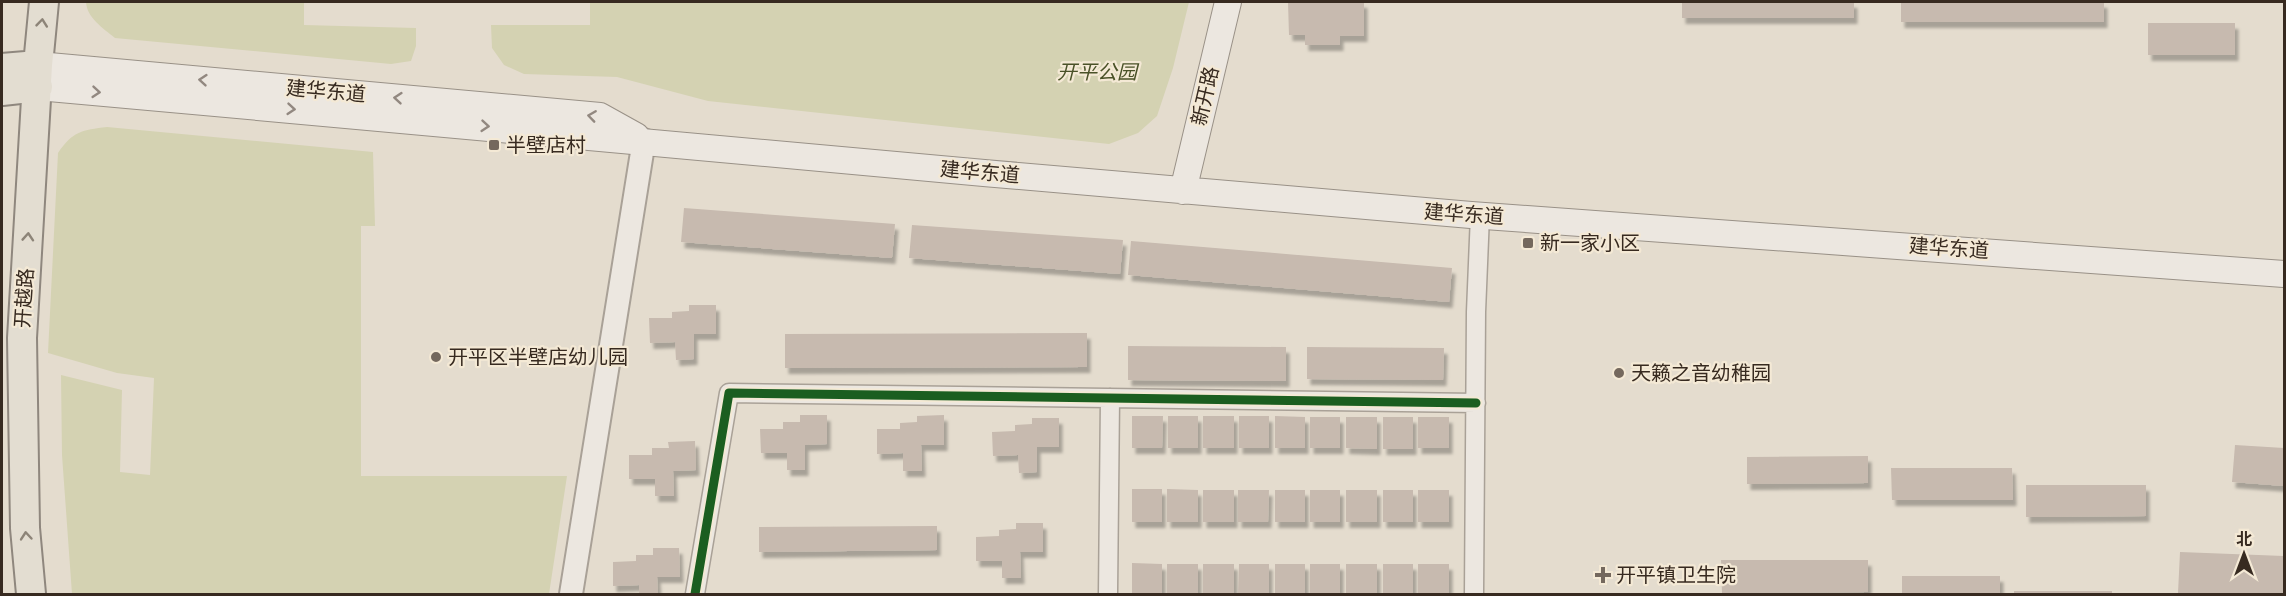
<svg xmlns="http://www.w3.org/2000/svg" width="2286" height="596" font-family="'Zilla Slab','Noto Sans SC',serif">
	<defs>
		<filter id="shadow"><feDropShadow dx="3.5" dy="6" stdDeviation="1.5" flood-color="#0004"/></filter>
	</defs>
	<rect width="100%" height="100%" fill="#e4dcce"/>
	<path fill="#d4d2b2" d="M86 2H304V25L416 28V46L411 61 391 64 115 38C103 28 87 18 86 2Z
		M590 2H1189L1173 68 1157 116 1138 133 1109 144 708 101 617 77 524 74 504 65 492 48 491 25H590Z
		M107 127 373 152 375 226H361V476H567L549 594H72L62 455 61 375 122 390 120 472 150 475 154 378 117 373 48 353 58 153C73 131 82 130 107 127Z"/>
	<path fill="#c7baaf" filter="url(#shadow)" d="M1288 2H1364V36H1340V45H1305V35H1289Z
		M1682 2H1854V18H1682Z
		M1901 2H2104V22H1901Z
		M2148 23H2235V55H2148Z
		M684 208 895 224 892 258 681 242Z
		M912 225 1123 240 1120 274 909 258Z
		M1131 241 1452 268 1449 302 1128 275Z
		M689 305H716V334H694V359L676 360 675 342 650 343 649 318H672V312L689 311Z
		M1087 333V367L785 368V334Z
		M1128 346 1286 347V381L1128 380Z
		M1307 347 1444 348 1443 380 1307 379Z
		M800 415H827V444L805 445V470H787V453H761L760 429H783V422H800Z
		M944 415V445H921L922 471H903V453L877 454V429H900V423L917 422V416Z
		M1132 416H1163L1162 448H1132Z
		M1168 416H1198V448H1168Z
		M1203 416H1234V448H1203Z
		M1239 416H1269V448H1239Z
		M1275 416 1305 417V448H1275Z
		M1310 417H1340V448H1310Z
		M1346 417H1377V449L1346 448Z
		M1383 417H1413V449H1383Z
		M1418 417H1449V448H1418Z
		M1032 418H1059V447H1037V472L1019 473 1018 455 993 456 992 432 1015 431V425L1032 424Z
		M695 441 696 470 673 471 674 496H655V479H629V455H652V448H669L668 442Z
		M2235 445 2284 448V486L2232 482Z
		M1868 456V483L1747 484V457Z
		M1891 468H2012L2013 500H1892Z
		M2026 485H2146V516L2026 517Z
		M1132 489H1162V522H1132Z
		M1167 489 1198 490V522H1167Z
		M1203 490H1234V522H1203Z
		M1238 490H1269L1268 522H1238Z
		M1275 490H1305V522H1275Z
		M1310 490H1340V522H1310Z
		M1346 490H1377V522H1346Z
		M1383 490H1413V522H1383Z
		M1418 490H1449V522H1418Z
		M1016 523H1043V552H1020L1021 578H1002V561H976V537L999 536V530L1016 529Z
		M937 526V550L759 552V527Z
		M653 548H679L680 577H657L658 594H639V585L613 586V562L636 561V555H653Z
		M2180 552 2284 556V594L2178 593Z
		M1721 560H1868V592L1722 593Z
		M1132 563 1162 564V594H1132Z
		M1167 564H1198V594H1167Z
		M1203 564H1234V594H1203Z
		M1239 564H1269V594H1238Z
		M1275 564H1305V594H1275Z
		M1310 564H1340V594H1310Z
		M1346 564H1377V594H1346Z
		M1383 564H1413V594H1383Z
		M1418 564H1449V594H1418Z
		M1902 576H2000V594H1902Z
		M2014 591H2112V594H2014Z"/>
	<g fill="none" stroke-linecap="round" stroke-linejoin="round">
		<defs>
			<path id="minor" d="M695 594 729 393 1476 403
				M1108 594 1110 398
				M1474 594 1476 312 1480 215"/>
			<path id="tertiary" d="M571 594 644 140"/>
			<path id="secondary" d="M38 65 600 116 636 136
				M38 87C516 129 993 176 1471 215 1742 237 2013 252 2284 274
				M1183 191 1228 2"/>
			<path id="primary" d="M2 68 38 65
				M2 91 38 87
				M31 594 25 528 22 338 38 65 44 2"/>
		</defs>
		<use href="#minor" stroke="#a9a197" stroke-width="21"/>
		<use href="#tertiary" stroke="#a9a197" stroke-width="26"/>
		<use href="#secondary" stroke="#999187" stroke-width="28"/>
		<use href="#primary" stroke="#8f877e" stroke-width="32"/>
		<use href="#minor" stroke="#ece7e0" stroke-width="18"/>
		<use href="#tertiary" stroke="#ece7e0" stroke-width="22"/>
		<use href="#secondary" stroke="#ece7e0" stroke-width="26"/>
		<use href="#primary" stroke="#e3ddd1" stroke-width="28"/>
		<defs>
			<path id="cycleway" d="M695 594 729 393 1476 403"/>
		</defs>
		<use href="#cycleway" stroke="#f4e9d5" stroke-width="13"/>
		<use href="#cycleway" stroke="#1b5e20" stroke-width="9"/>
	</g>
	<defs><path id="oneway-chevron" d="M-2-3.5L2.5 0L-2 3.5" fill="none" stroke-width="1.6" stroke-linecap="round" stroke-linejoin="round" transform="scale(1.5)"/></defs>
	<g stroke="#8d8478">
		<use href="#oneway-chevron" transform="translate(42 23) rotate(-84)"/>
		<use href="#oneway-chevron" transform="translate(28 237) rotate(-86)"/>
		<use href="#oneway-chevron" transform="translate(26 536) rotate(-95)"/>
	</g>
	<g stroke="#928880">
		<use href="#oneway-chevron" transform="translate(203 80) rotate(-175)"/>
		<use href="#oneway-chevron" transform="translate(96 92) rotate(5)"/>
		<use href="#oneway-chevron" transform="translate(398 98) rotate(-175)"/>
		<use href="#oneway-chevron" transform="translate(291 109) rotate(5)"/>
		<use href="#oneway-chevron" transform="translate(592 116) rotate(-172)"/>
		<use href="#oneway-chevron" transform="translate(485 126) rotate(5)"/>
	</g>
	<g fill="#74685d" stroke="#f4e9d5" stroke-width="2">
		<rect x="488" y="139" width="12" height="12" rx="3"/>
		<rect x="1522" y="237" width="12" height="12" rx="3"/>
		<circle cx="436" cy="357" r="6"/>
		<circle cx="1619" cy="373" r="6"/>
		<path d="M1600 566h6v6h6v6h-6v6h-6v-6h-6v-6h6z"/>
	</g>
	<g text-anchor="middle" dominant-baseline="central" stroke-width="4.5" stroke-linejoin="round" paint-order="stroke">
		<g font-size="20" font-style="italic" fill="#4a5228" stroke="#f4e9d5">
			<text x="1097" y="72">开平公园</text>
		</g>
		<g font-size="20" fill="#372a20" stroke="#f4e9d5">
			<text transform="translate(326 91) rotate(5)">建华东道</text>
			<text transform="translate(1205 96) rotate(-77)">新开路</text>
			<text transform="translate(980 172) rotate(5)">建华东道</text>
			<text transform="translate(1464 214) rotate(4)">建华东道</text>
			<text transform="translate(1949 248) rotate(4)">建华东道</text>
			<text transform="translate(24 298) rotate(-86)">开越路</text>
		</g>
		<g font-size="20" fill="#372a20" stroke="#f4e9d5" text-anchor="start">
			<text x="506" y="145">半壁店村</text>
			<text x="1540" y="243">新一家小区</text>
			<text x="448" y="357">开平区半壁店幼儿园</text>
			<text x="1631" y="373">天籁之音幼稚园</text>
			<text x="1616" y="575">开平镇卫生院</text>
		</g>
	</g>
	<rect width="2286" height="596" fill="none" stroke="#372a20" stroke-width="6"/>
	<g transform="translate(2244 554)" stroke="#f4e9d5" stroke-width="4.5" paint-order="stroke">
	<path d="M0-4.5L10 22L0 15L-10 22Z" fill="#372a20"/>
	<text y="-9" font-size="16" font-weight="bold" text-anchor="middle" fill="#372a20">北</text>
	</g>
</svg>
